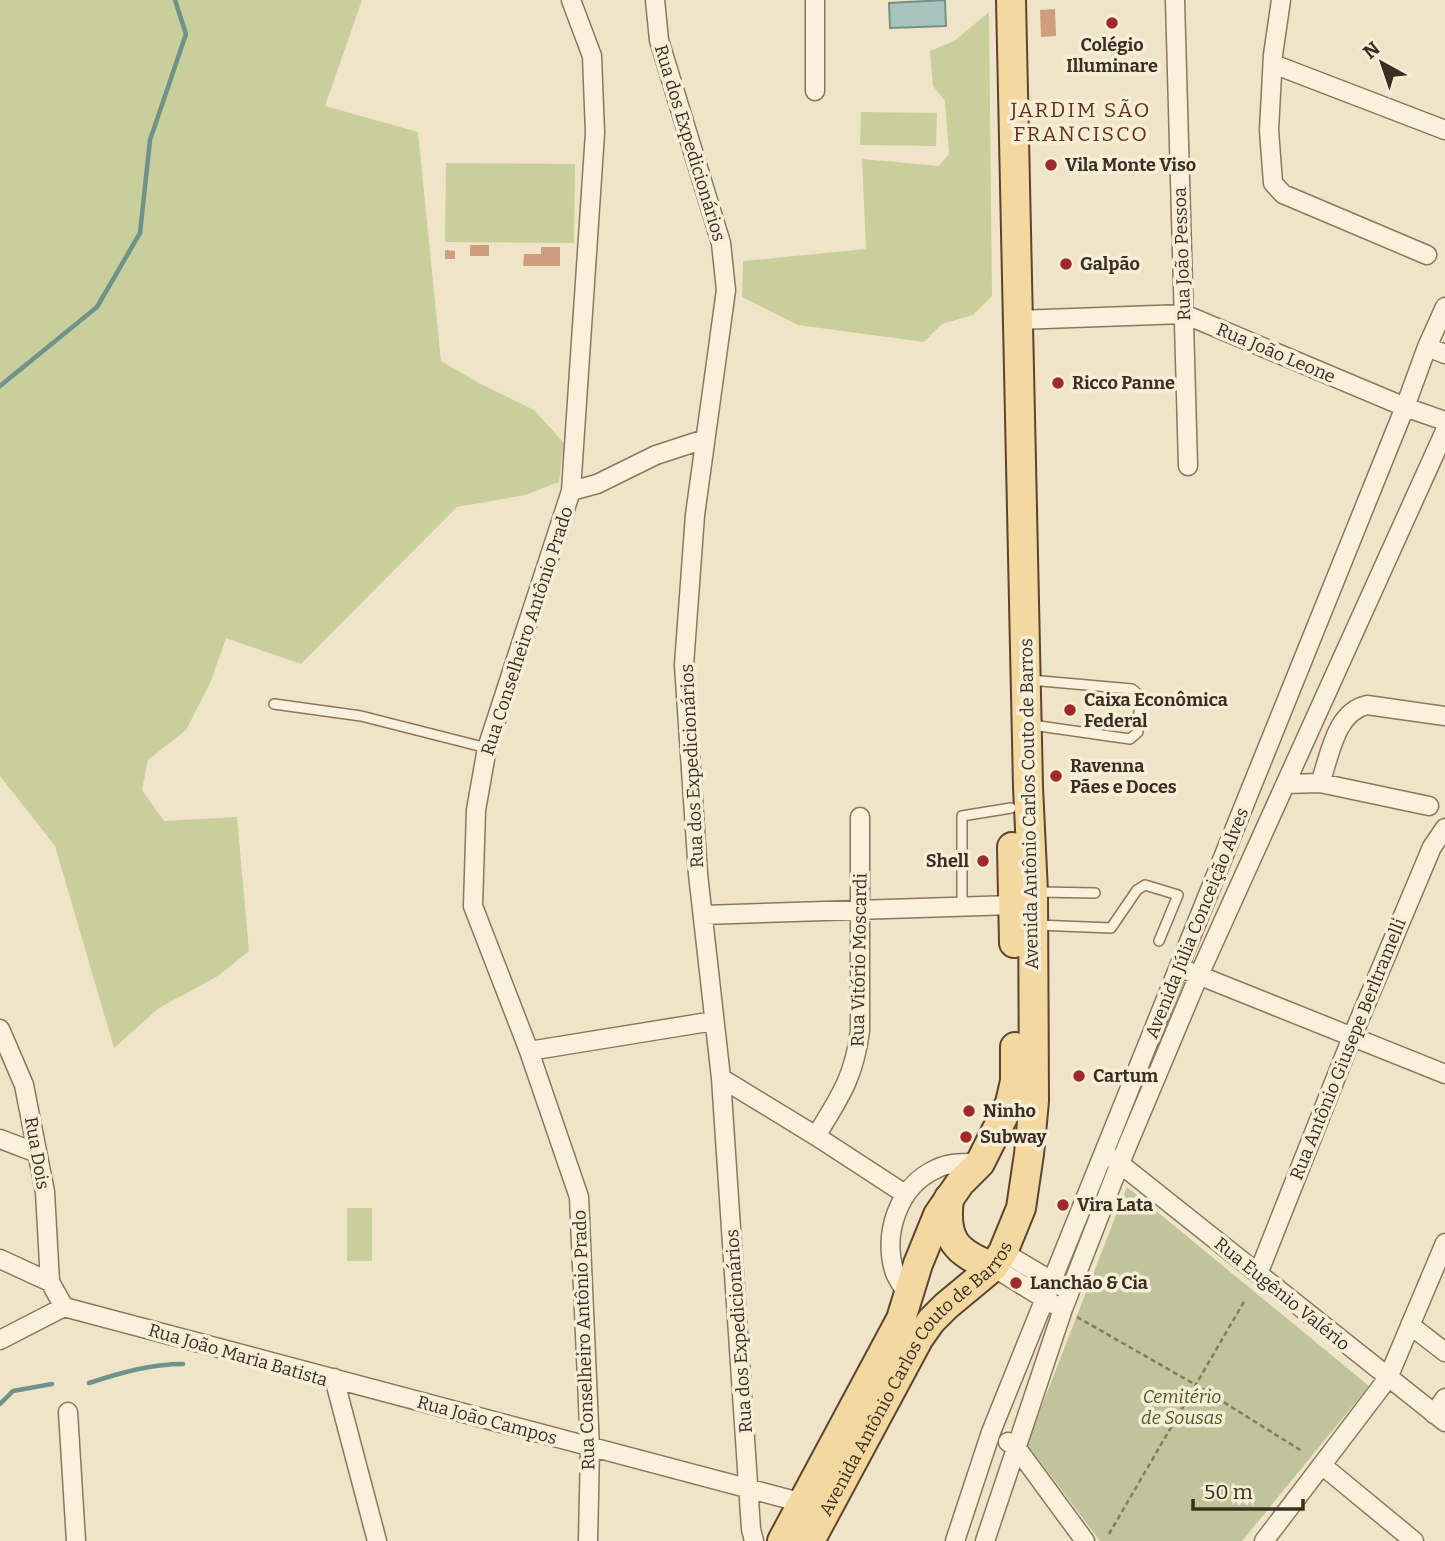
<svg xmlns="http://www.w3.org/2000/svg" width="1445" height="1541" font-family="Bitter,serif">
	<rect width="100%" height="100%" fill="#f0e4c8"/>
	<path fill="#c9cf9b" d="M0 0H362L325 106 418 132 441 361 477 382 534 410 564 443 559 482 525 495 457 507 301 664 226 638 211 681 186 730 148 760 142 790 164 821 237 817 249 951 218 976 159 1008 114 1048 55 846 0 776Z
		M989 12 992 296 973 315 942 324 924 342 798 325 742 297 743 261 866 249 862 159 939 166 949 154 945 101 933 86 930 51 954 41Z
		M861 112 937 113 936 146 860 145Z
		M446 163 575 164 574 243 445 242Z
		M347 1208H372V1261H347Z"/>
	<path fill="#bfc49a" d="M1127 1187 1369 1386 1242 1541H1100L1027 1444Z"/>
	<path fill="#a9c4bc" stroke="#6f938a" stroke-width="2" d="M945 0 946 26 890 28 889 3Z"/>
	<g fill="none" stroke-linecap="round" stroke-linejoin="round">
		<path stroke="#6f938a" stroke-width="4.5" d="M0 386 97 307 140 233 150 140 186 34 175 0
			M89 1383C120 1373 150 1364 183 1364
			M0 1404 13 1391 52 1384"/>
	</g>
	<path fill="#cf9f7d" d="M1055 9 1056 36 1041 37 1040 10Z
		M470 245H489V256H470Z
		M541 247H560V266H523L524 254H541Z
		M445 250 455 251V259H445Z"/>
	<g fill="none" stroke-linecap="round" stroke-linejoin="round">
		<defs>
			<path id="lane" d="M1030 680 1132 689 1140 696 1138 732 1130 739 1032 725
				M274 704 361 716 487 748
				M1038 892 1095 893
				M962 907V816L1011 808
				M1037 925 1111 928 1137 890 1145 885 1178 895 1159 941"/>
			<path id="street" d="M571 0 592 56 595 133 571 491 487 748 476 810 473 906 529 1051 579 1197 590 1448 588 1541
				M655 0 659 40 721 243 726 290 695 515 684 665 698 874 721 1078 751 1529 754 1541
				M815 0V91
				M1175 0 1188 466
				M1281 0 1273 55 1269 130 1273 183 1283 194 1427 255
				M1273 64 1445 130
				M1017 320 1184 314 1405 407 1445 421
				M1427 347 1445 354
				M571 491 597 484 656 455 705 439
				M1320 783C1330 756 1335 712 1367 705L1445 716
				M1286 784 1320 783 1429 806
				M703 915 1013 905
				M1188 971 1445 1074
				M0 1029 24 1085 45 1192 50 1282 64 1307
				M529 1051 714 1021
				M721 1078 816 1136 905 1194
				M816 1136C840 1097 854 1077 860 1031V817
				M0 1139 37 1153
				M1114 1159 1445 1422
				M1003 1252 1062 1287
				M0 1259 50 1282
				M993 1267 1053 1304
				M1258 1274 1352 1037 1432 847 1445 828
				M909 1297C905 1289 898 1281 895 1273 882 1235 898 1186 936 1169 949 1162 965 1163 980 1163
				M64 1307 803 1503
				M1410 1325 1445 1352
				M0 1340 64 1307
				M334 1378 377 1541
				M68 1412 76 1541
				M1434 1414 1445 1398
				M1008 1442 1016 1447 1085 1541
				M1323 1466 1414 1541
				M955 1541 991 1432 1405 407 1427 347 1445 307
				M985 1541 1063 1309 1120 1163 1199 975 1445 431
				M1264 1541 1388 1378 1445 1243"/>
			<g id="primary">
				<path d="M1012 847 1014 943"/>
				<path d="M949 1198C944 1240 955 1252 993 1267"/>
				<path d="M782 1541 901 1319 918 1264 938 1215 960 1183 980 1163 1010 1103 1015 1081V1047"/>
				<path id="s1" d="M810 1541 919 1338 931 1321 946 1306 993 1267 1003 1252 1021 1208 1029 1154 1034 1101 1033 892 1028 787 1011 0"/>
			</g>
		</defs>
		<use href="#lane" stroke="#8d765c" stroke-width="12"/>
		<use href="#street" stroke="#8d765c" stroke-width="21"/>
		<use href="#primary" stroke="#5b4430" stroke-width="32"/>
		<path stroke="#8d765c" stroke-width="2.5" stroke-dasharray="5 3.5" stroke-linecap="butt" d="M1077 1317 1196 1385 1302 1451
			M1109 1534 1245 1300"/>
		<use href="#lane" stroke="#faf1dc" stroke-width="9"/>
		<use href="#street" stroke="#faf1dc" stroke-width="18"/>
		<use href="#primary" stroke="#f3d9a0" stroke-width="28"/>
	</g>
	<g fill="#9e2a2b" stroke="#f7eed8" stroke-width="2.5">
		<circle cx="1112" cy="23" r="7"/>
		<circle cx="1051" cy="165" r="7"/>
		<circle cx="1066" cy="264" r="7"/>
		<circle cx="1058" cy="383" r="7"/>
		<circle cx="1070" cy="710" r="7"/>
		<circle cx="1056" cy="776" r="7"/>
		<circle cx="983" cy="861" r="7"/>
		<circle cx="1079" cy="1076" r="7"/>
		<circle cx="969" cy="1111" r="7"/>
		<circle cx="966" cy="1137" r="7"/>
		<circle cx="1063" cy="1205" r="7"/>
		<circle cx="1016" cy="1283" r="7"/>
	</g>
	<g text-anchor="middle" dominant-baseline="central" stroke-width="7" stroke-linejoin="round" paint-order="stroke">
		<g font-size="18" font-weight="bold" fill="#3d2e20" stroke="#f7eed8" text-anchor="start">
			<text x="1112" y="45" text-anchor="middle">Colégio<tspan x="1112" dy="21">Illuminare</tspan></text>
			<text x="1065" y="165">Vila Monte Viso</text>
			<text x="1080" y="264">Galpão</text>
			<text x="1072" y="383">Ricco Panne</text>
			<text x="1084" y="700">Caixa Econômica<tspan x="1084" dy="21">Federal</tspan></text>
			<text x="1070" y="766">Ravenna<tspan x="1070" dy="21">Pães e Doces</tspan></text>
			<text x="969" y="861" text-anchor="end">Shell</text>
			<text x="1093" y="1076">Cartum</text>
			<text x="983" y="1111">Ninho</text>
			<text x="980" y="1137">Subway</text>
			<text x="1077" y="1205">Vira Lata</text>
			<text x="1030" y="1283">Lanchão &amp; Cia</text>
		</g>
		<g font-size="18" fill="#3d2e20" stroke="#f7eed8">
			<text transform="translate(690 143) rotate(73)">Rua dos Expedicionários</text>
			<text transform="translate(1182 254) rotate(-92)">Rua João Pessoa</text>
			<text transform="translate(1276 353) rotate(23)">Rua João Leone</text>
			<text transform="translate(527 631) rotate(-72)">Rua Conselheiro Antônio Prado</text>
			<text transform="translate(692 766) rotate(-93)">Rua dos Expedicionários</text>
			<text transform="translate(1029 804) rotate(-91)">Avenida Antônio Carlos Couto de Barros</text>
			<text transform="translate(1197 923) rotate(-68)">Avenida Júlia Conceição Alves</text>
			<text transform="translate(859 960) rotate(-89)">Rua Vitório Moscardi</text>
			<text transform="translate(1348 1049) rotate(-68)">Rua Antônio Giusepe Berltramelli</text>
			<text transform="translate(37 1153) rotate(80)">Rua Dois</text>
			<text transform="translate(1282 1294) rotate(39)">Rua Eugênio Valério</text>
			<text transform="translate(739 1331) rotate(-94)">Rua dos Expedicionários</text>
			<text transform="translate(584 1340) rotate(-92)">Rua Conselheiro Antônio Prado</text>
			<text transform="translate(238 1355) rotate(16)">Rua João Maria Batista</text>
			<text stroke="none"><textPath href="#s1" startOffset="196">Avenida Antônio Carlos Couto de Barros</textPath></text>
			<text transform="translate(487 1420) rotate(15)">Rua João Campos</text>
		</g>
		<g font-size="18" font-style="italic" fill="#4d5a26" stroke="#f7eed8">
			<text x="1182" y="1397">Cemitério<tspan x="1182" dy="21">de Sousas</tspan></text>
		</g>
		<g font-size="21" letter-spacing="2" fill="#6b2e1e" stroke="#f7eed8">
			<text x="1081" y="110">JARDIM SÃO<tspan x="1081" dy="24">FRANCISCO</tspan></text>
		</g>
	</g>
	<g transform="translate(1382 63) rotate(320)" stroke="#f7eed8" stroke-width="5" paint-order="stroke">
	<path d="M0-5L12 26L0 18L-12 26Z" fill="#3d2e20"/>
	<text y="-10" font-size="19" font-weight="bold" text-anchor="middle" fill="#3d2e20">N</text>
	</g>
	<path d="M1193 1499v10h110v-10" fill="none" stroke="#3d2e20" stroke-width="3.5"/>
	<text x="1204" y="1499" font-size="21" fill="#3d2e20" stroke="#f7eed8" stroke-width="5" paint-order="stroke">50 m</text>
</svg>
